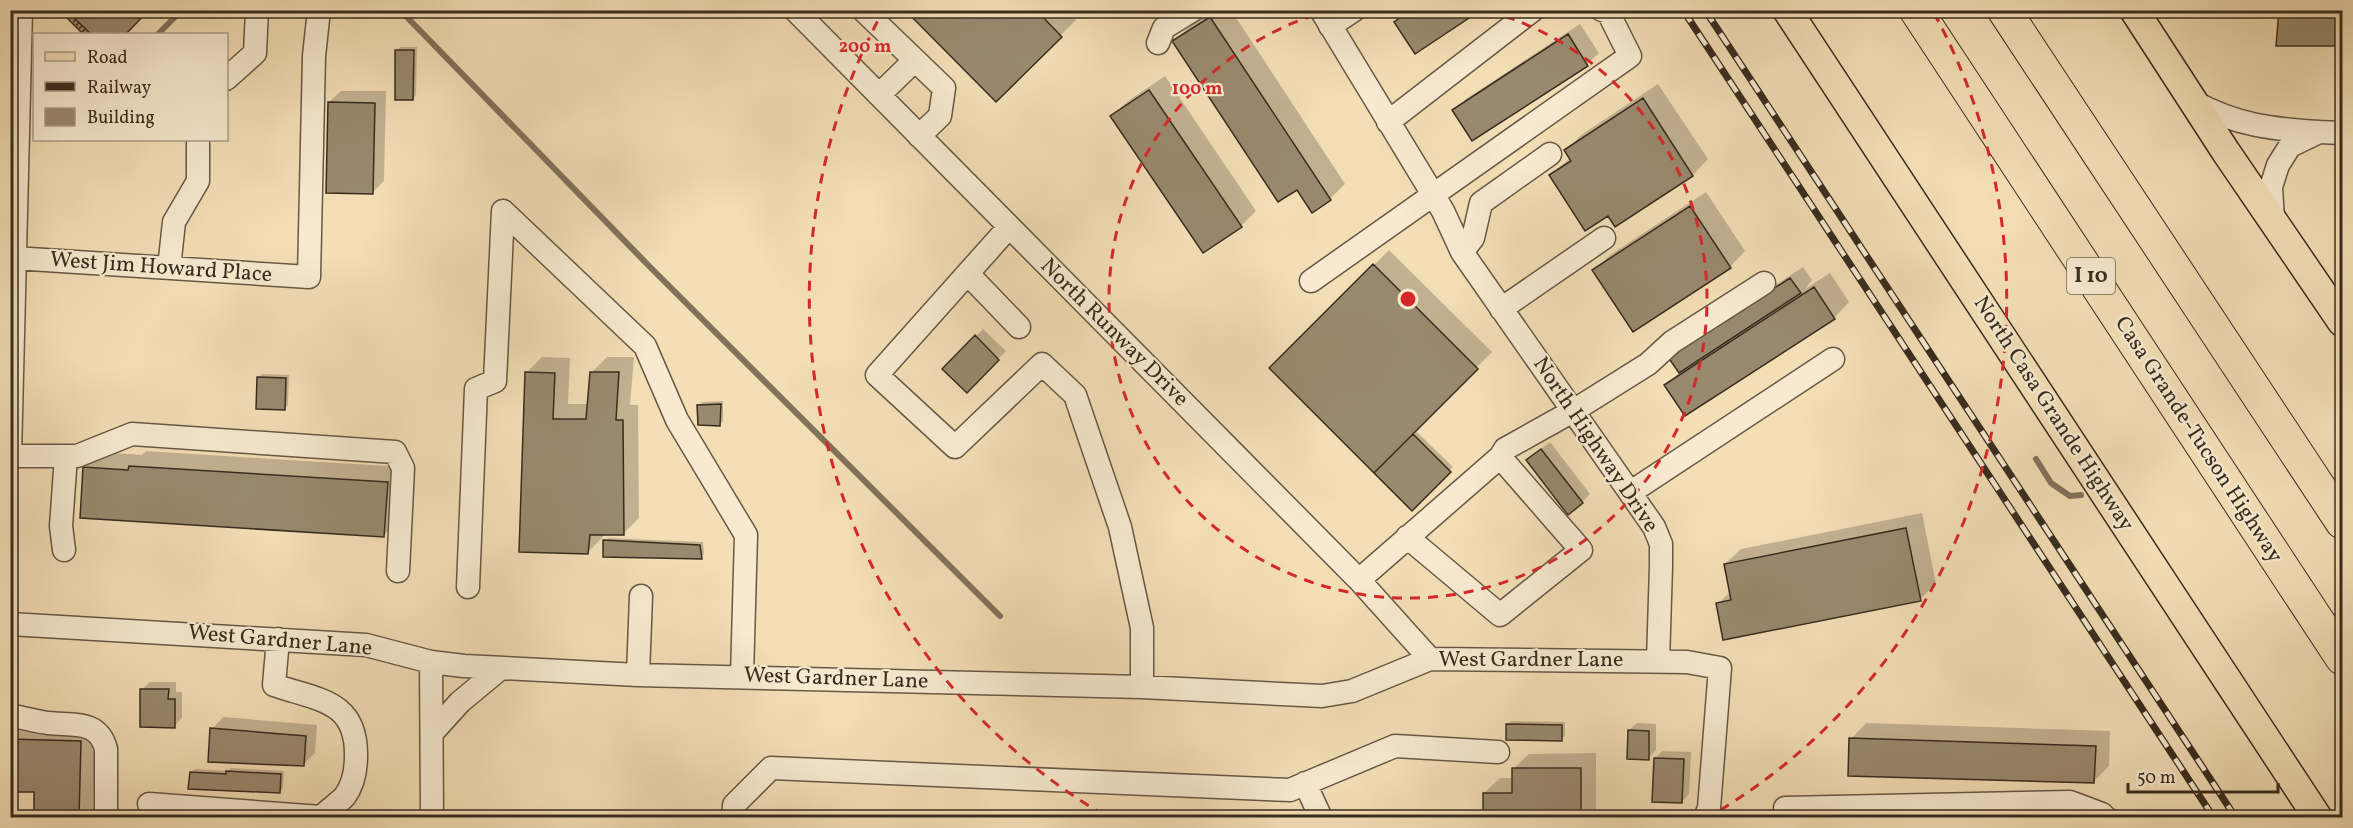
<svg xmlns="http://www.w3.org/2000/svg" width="2353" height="828" font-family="Vollkorn,serif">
	<rect width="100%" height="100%" fill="#f3deb6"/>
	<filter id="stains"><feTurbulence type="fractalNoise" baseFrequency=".00333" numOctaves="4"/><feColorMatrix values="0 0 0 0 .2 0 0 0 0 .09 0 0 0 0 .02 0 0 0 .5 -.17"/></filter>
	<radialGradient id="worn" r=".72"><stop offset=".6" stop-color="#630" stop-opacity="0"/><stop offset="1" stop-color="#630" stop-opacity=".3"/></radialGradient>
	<path fill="#0003" d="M147 10 124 34H85L68 17Z
		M907 10H1067L1076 20 996 100Z
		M1213 10H1231L1345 184 1330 199 1297 188 1174 42 1190 26Z
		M1580 24 1599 53 1587 64 1473 139 1454 110 1466 99Z
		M400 47H417L416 95 413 99 397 50Z
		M1165 76 1256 211 1241 226 1112 116 1128 101Z
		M1658 84 1708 159 1693 175 1615 225 1608 214 1551 175 1571 157 1566 150 1581 135Z
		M341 91H386L384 181 372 193 329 102Z
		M1706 192 1745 251 1730 267 1594 271 1610 255Z
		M1389 250 1492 352 1376 468 1378 470 1417 432 1453 467 1412 508 1271 368Z
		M1803 267 1812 280 1805 289 1830 273 1849 302 1834 318 1666 385 1680 372 1682 346Z
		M983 329 1006 351 967 391 944 369Z
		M542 357 570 358 568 404H589L591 373 607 357H634L630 405H638L639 518 623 534 603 533V537L587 553 526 373Z
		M262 374 289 375 288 405 284 409 259 378Z
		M723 401V421L719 424 699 406 702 402Z
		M1550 442 1590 494 1582 502 1536 453Z
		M146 451 402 467 399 520 383 536 84 468 100 452 142 455Z
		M1922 513 1936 584 1920 599 1718 604 1731 591 1725 564 1741 549Z
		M608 538 703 542 704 554 701 558 605 541Z
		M150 682H176V692H182V718L174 726 142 689Z
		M223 717 317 725 315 753 303 765 212 729Z
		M1511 721 1565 722V736L1561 739 1507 725Z
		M1637 723 1656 724V750L1648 758 1629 730Z
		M1866 723 2110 731 2109 766 2094 781 1851 739Z
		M10 724 96 726 93 818H35L36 791 10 790Z
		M1663 751 1691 752 1689 794 1682 802 1655 758Z
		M1596 753V818H1484V793L1500 778H1513V769L1529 754Z
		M231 768 284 771 283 788 279 791 191 772 195 769 228 771Z"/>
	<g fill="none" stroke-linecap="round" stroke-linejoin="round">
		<path stroke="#82725b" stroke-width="6" d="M400 10 650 267 1000 616
			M158 34 182 10
			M2036 459 2051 483 2070 496 2081 495"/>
	</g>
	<path fill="#99896e" stroke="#382c1f" stroke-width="1.5" d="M71 10H149L126 34H91L69 13Z
		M905 10H1036L1062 37 996 102Z
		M1411 10H1481L1415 54 1394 22Z
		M2279 10H2342V46H2276Z
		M69 13 91 34H83L66 17Z
		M1210 17 1331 200 1312 213 1297 190 1278 202 1172 41Z
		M1568 34 1588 66 1472 141 1452 110Z
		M395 50H414L413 100H395Z
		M1149 90 1242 227 1203 253 1110 116Z
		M1643 98 1693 176 1615 227 1608 216 1585 231 1549 175 1571 161 1564 150Z
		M328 102 375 103 373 194 326 193Z
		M1690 206 1731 268 1633 332 1592 270Z
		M1373 264 1478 369 1374 473 1269 368Z
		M1790 278 1801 293 1679 373 1668 357Z
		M1814 287 1835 319 1685 416 1664 385Z
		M975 335 999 360 967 393 942 369Z
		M525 372 555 373 553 419H586L590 372H619L616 420H623L624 535H590L588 554 519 552Z
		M257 377 286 378 285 410 256 409Z
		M721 404 720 426 698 425 697 405Z
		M1413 434 1451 472 1412 511 1374 473Z
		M1541 449 1583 503 1568 515 1526 460Z
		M129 466 388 482 384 537 80 518 83 467 128 470Z
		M1906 528 1921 601 1723 640 1716 603 1731 600 1724 564Z
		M603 540 700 545 702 559 603 557Z
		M140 689H169L168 699H175V728L140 727Z
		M1506 724 1562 725V741L1506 740Z
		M210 728 306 736 304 766 208 762Z
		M1628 730 1649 731V760L1627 759Z
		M1849 738 2096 746 2094 783 1848 776Z
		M10 739 81 741 79 818H34V792H10Z
		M1654 758 1684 759 1682 803 1652 802Z
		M1512 768H1581V818H1483V793H1512Z
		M226 771 281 774 280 793 188 789 190 772 226 774Z"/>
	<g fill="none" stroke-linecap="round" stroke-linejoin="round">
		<defs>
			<path id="minor" d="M795 10 1359 580 1430 659
				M863 10 944 88 940 116 919 136
				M1321 10 1443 211 1462 252 1654 527 1661 544V566L1658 661
				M1330 26 1354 10
				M1158 43 1164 28 1193 10
				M226 79 255 53 257 10
				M879 95 915 60
				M2194 102C2236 125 2271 129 2319 132L2290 146 2278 165 2271 187 2273 220
				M1388 122 1533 10
				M2319 132 2342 133
				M1009 227 877 375 955 447 1042 364 1075 395 1120 527 1142 628V687
				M1462 252 1473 238 1481 203 1550 154
				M14 258 309 277 314 56 319 10
				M169 268 174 222 198 181V140
				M968 274 1019 327
				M1311 281 1630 56 1608 12 1602 10
				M1501 309 1604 238
				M10 456 21 10
				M11 456H77L132 434 395 452 403 468 398 571
				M1631 492 1833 359
				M1407 537 1500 615 1581 550 1500 457
				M64 550 61 526 66 456
				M1359 580 1500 457 1505 449 1573 411 1648 364 1672 342 1764 283
				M468 587 476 389 495 381 503 211 645 346 677 420 746 535 742 676
				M10 624 366 645 431 662 464 666 638 675 1142 687 1322 696 1352 691 1430 659 1687 662 1720 668 1709 808 1705 818
				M278 639 274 685C316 700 357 699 356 756 356 769 353 785 345 796 338 804 328 809 321 818
				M431 662 432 818
				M638 675 641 596
				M10 715C23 718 35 721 48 723 73 726 98 719 106 749V818
				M432 733 460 702 501 668
				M1305 783 1321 818
				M149 804 321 817
				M1785 808 2070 802 2102 814 2106 818
				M733 818 734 805 771 768 1290 790 1395 746 1498 752"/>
			<path id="major" d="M1787 10 2318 818
				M2134 10 2226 152 2342 322"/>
			<path id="highway" d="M1916 10 2342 658
				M2004 10 2342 522"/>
		</defs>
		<use href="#minor" stroke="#675845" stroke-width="25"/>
		<use href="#major" stroke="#382c1f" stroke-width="31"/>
		<use href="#highway" stroke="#382c1f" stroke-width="35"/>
		<path stroke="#382c1f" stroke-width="4" stroke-dasharray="1.5 3" stroke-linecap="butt" d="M65 10 87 34"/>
		<use href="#minor" stroke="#f7ead0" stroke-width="22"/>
		<use href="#major" stroke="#f3deb6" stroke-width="28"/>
		<use href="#highway" stroke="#f3deb6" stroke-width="33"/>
		<defs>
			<path id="rail" d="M1683 10 2214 818
				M1705 10 2236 818"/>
		</defs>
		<use href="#rail" stroke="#382c1f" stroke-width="7"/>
		<use href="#rail" stroke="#f7ead0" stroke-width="4.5" stroke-dasharray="14" stroke-linecap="butt"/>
	</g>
	<g fill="none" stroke="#d62828" stroke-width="3" stroke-dasharray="10 8">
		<path d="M1488 11A299 299 0 1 1 1328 11"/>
		<path d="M1104 815A599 599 0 0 1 882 13M1934 13A599 599 0 0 1 1712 815"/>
	</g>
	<g text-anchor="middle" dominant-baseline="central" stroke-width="4.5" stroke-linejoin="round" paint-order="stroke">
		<rect fill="#f7ead0" stroke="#716554" stroke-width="1.5" x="2067" y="258" width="48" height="36" rx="4.5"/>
		<g font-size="21" font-weight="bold" fill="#382c1f">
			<text x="2091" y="276">I 10</text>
		</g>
		<g font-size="22" fill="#382c1f" stroke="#f7ead0">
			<text transform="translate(161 268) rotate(4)">West Jim Howard Place</text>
			<text transform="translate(1114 333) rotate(45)">North Runway Drive</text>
			<text transform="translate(2053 414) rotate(57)">North Casa Grande Highway</text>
			<text transform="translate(2198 440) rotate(57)">Casa Grande-Tucson Highway</text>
			<text transform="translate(1595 445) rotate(56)">North Highway Drive</text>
			<text transform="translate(280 641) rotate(5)">West Gardner Lane</text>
			<text x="1531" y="660">West Gardner Lane</text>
			<text transform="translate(836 679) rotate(2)">West Gardner Lane</text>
		</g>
	</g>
	<circle cx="1408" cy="299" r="9" fill="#d62828" stroke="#f7ead0" stroke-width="3"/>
	<g font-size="18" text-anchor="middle" font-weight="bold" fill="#d62828" stroke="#f7ead0" stroke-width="4.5" stroke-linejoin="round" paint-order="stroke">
		<text x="865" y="52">200 m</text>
		<text x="1197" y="94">100 m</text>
	</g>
	<rect width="2353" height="828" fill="none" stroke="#f3deb6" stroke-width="36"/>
	<rect x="12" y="12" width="2329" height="804" fill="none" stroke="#382c1f" stroke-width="3"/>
	<rect x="18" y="18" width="2317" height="792" fill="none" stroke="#382c1f" stroke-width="1.5"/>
	<rect x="33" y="33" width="195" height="108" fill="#f7ead0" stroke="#ab9e89" stroke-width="1.5"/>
	<rect x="45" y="52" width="30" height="9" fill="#f3deb6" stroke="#ab9e89" stroke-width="1.5"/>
	<text x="87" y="63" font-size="18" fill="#382c1f">Road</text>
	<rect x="45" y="82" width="30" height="9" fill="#382c1f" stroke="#ab9e89" stroke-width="1.5"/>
	<text x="87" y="93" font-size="18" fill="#382c1f">Railway</text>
	<rect x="45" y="108" width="30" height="18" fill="#99896e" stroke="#ab9e89" stroke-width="1.5"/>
	<text x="87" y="123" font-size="18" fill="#382c1f">Building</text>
	<path d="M2128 783v9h150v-9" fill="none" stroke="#382c1f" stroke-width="3"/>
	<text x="2137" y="783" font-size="18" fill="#382c1f" stroke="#f7ead0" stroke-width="4.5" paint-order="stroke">50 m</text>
	<rect width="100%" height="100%" filter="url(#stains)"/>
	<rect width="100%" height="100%" fill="url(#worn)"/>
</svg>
